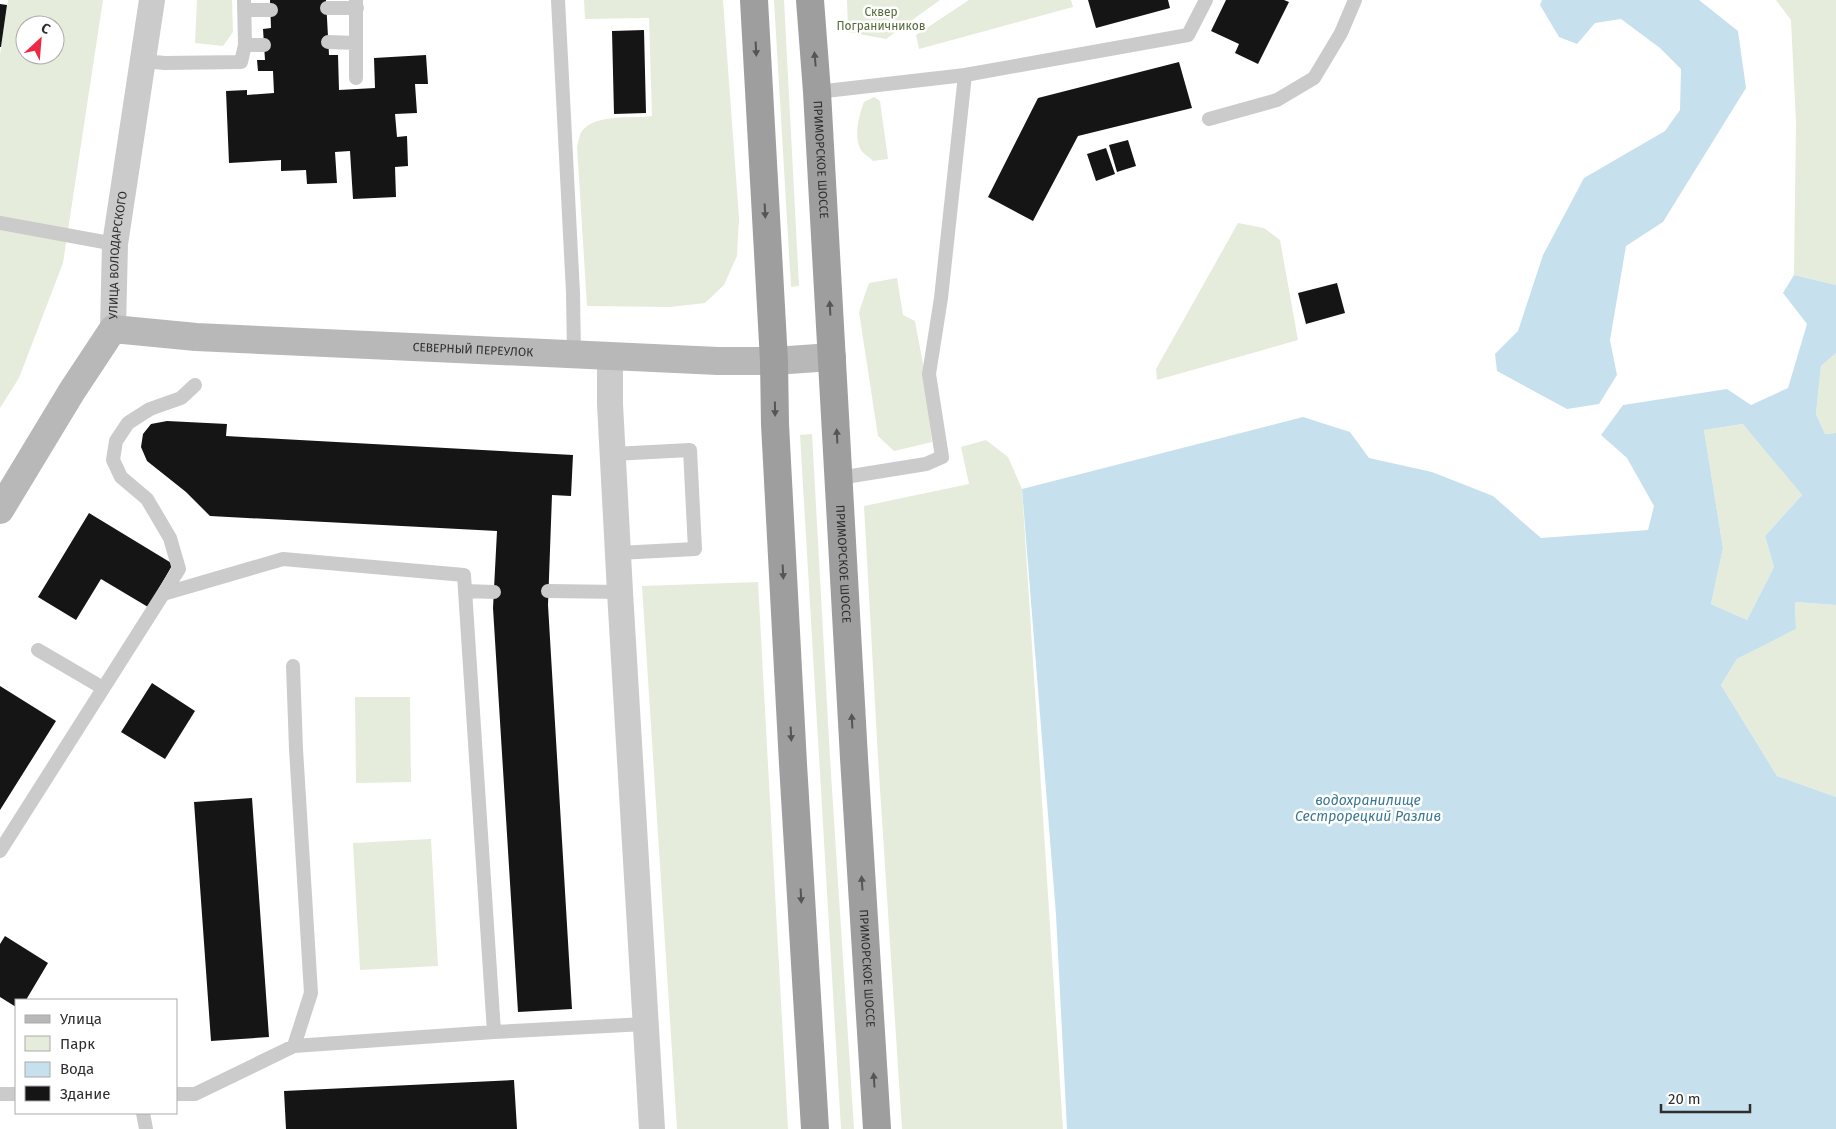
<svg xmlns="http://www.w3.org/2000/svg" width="1836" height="1129" font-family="'Fira Sans',sans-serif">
	<rect width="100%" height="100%" fill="#fff"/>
	<path fill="#e5ecdb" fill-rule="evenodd" d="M8 0H103L63 263 19 378 0 408V55ZM25 25H55V55H25Z
		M197 0H232L233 32 223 46 195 43Z
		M584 0H723L739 218 737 256 724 285 705 303 670 307 587 306 577 146C579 141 579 135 582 131 596 113 632 119 652 116L649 18 585 19Z
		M774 0H784L799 286 791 287Z
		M847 0H940L886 39 848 32Z
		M969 0H1071L1073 7 919 49 916 35Z
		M1776 0H1836V285L1794 275 1796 123 1791 20Z
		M874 97 880 101 888 159 873 161C870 157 863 154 861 150 853 137 859 115 864 102Z
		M1238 223 1264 228 1280 240 1298 340 1157 380 1156 369Z
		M897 278 903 315 915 321 923 364 932 442 894 451 878 436 859 312 869 283Z
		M1836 353V433L1825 434 1816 414 1821 366Z
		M1744 424 1802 495 1765 536 1774 567 1747 620 1711 604 1723 548 1704 430Z
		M812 434 830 758 854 1129H841L800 435Z
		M986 440 1008 457 1022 489 1063 1129H902L878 758 864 506 969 484 961 447Z
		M758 582 788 1129H677L642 586Z
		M1795 602 1836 605V797L1777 776 1721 685 1737 659 1796 629Z
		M355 697H410L411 782 356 783Z
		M431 839 438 966 360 970 353 843Z"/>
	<path fill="#c6e1ed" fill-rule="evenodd" d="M1542 0H1699L1738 31 1746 88 1663 222 1626 246 1610 340 1617 375 1599 404 1567 409 1497 371 1495 354 1518 331 1543 255 1584 178 1665 131 1680 110 1681 69 1660 48 1621 19 1595 23 1577 44 1559 37 1540 5Z
		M1794 275 1836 285V353L1821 366 1816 414 1825 434 1836 433V605L1795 602 1796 629 1737 659 1721 685 1777 776 1836 797V1129H1067L1056 915 1022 489 1303 417 1350 432 1369 458 1432 472 1493 496 1541 538 1648 530 1654 506 1627 458 1601 435 1623 405 1727 389 1751 405 1788 388 1807 324 1783 293ZM1743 424 1802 495 1765 536 1774 567 1747 620 1711 604 1723 548 1704 430Z"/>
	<path fill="#151515" d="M270 0H326L329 55H338L339 90 375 88 374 58 426 55 428 84H415L417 113 395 114 397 137 407 136 408 166 395 167 396 197 353 199 350 151 335 152 337 183 307 184 306 170 281 171V160L229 163 226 91 247 90V95L274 93 273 71H258L257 60H265L263 29 271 28Z
		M1088 0H1168L1170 8 1096 28Z
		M1226 0H1284L1289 2 1258 64 1235 53 1239 44 1211 31Z
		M0 4 7 5 1 47H0Z
		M644 30 646 113 614 114 612 31Z
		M1179 62 1192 108 1078 136 1033 221 988 197 1038 98Z
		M1128 140 1136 166 1117 172 1109 145Z
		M1106 148 1115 174 1096 181 1087 154Z
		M1337 283 1345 313 1306 324 1298 293Z
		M167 421 227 424 226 436 573 455 571 496 552 495 548 605 572 1009 518 1012 493 608 497 531 210 516 186 492 147 461 141 447 143 434 151 424Z
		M89 513 173 564 148 607 101 579 76 620 38 597Z
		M152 683 195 711 165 759 121 732Z
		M0 686 56 721 0 810Z
		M252 798 269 1037 211 1041 194 802Z
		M5 936 48 963 26 1000H16V1007L0 997V944Z
		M514 1080 517 1129H286L284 1091Z"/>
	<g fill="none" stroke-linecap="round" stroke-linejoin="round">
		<path stroke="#cbcbcb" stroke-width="14" d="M558 0 573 293 574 354
			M327 8H357
			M244 10H271
			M328 42 356 43
			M245 45H264
			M143 61 165 63 241 62 245 45 244 0
			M965 75 1188 35 1206 0
			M356 78V0
			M817 92 965 75 941 298 929 374 942 457 926 464 839 478
			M1209 119 1277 100 1314 78 1341 33 1355 0
			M0 223 115 244
			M613 454 690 450 695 549 618 553
			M465 591 494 592
			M548 591 620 592
			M163 594 283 559 464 575 494 1032 294 1046 195 1094H176
			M38 650 103 688
			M293 666 296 749 311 993 294 1046
			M0 851 179 569 170 538 147 499 121 477 113 460 116 441 128 423 150 409 181 398 195 385
			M494 1032 645 1024
			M0 1094H16
			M143 1113 146 1129"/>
		<g stroke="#cbcbcb" stroke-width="26">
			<path id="s1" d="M113 329 115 244 152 0"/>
			<path d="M610 357V404L620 592 652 1129"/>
		</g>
		<path stroke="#b8b8b8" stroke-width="28" id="s2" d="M0 510 72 391 113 329 196 337 718 361H774L832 357"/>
		<g stroke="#9e9e9e" stroke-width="28">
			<path d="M754 0 774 361 775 424 793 764 815 1129"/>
			<path id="s3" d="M810 0 817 92 854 758 877 1129"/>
		</g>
	</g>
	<defs><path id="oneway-solid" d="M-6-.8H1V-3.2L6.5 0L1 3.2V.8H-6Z" transform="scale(1.25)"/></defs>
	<g fill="#555">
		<use href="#oneway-solid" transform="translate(756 49) rotate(87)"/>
		<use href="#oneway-solid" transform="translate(815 59) rotate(-95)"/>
		<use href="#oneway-solid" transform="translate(765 211) rotate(87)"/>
		<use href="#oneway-solid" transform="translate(830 308) rotate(-93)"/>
		<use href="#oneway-solid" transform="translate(775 409) rotate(89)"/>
		<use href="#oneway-solid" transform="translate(837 436) rotate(-93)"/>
		<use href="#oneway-solid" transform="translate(783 572) rotate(87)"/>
		<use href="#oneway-solid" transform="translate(852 721) rotate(-93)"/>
		<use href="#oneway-solid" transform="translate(791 734) rotate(87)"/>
		<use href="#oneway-solid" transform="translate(862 883) rotate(-94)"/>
		<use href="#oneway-solid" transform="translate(801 896) rotate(87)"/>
		<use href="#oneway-solid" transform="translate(874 1080) rotate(-94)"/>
	</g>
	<g text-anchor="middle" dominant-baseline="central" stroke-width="5" stroke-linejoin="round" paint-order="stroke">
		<g font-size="12" fill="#546b39" stroke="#fff">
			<text x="881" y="12">Сквер<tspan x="881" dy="14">Пограничников</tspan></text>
		</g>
		<g font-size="12" fill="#2e2e2e" stroke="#fff">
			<text stroke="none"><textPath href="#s3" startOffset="160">ПРИМОРСКОЕ ШОССЕ</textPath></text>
			<text stroke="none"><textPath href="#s1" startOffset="74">УЛИЦА ВОЛОДАРСКОГО</textPath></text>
			<text stroke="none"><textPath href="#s2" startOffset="574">СЕВЕРНЫЙ ПЕРЕУЛОК</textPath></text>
			<text stroke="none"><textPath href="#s3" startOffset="565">ПРИМОРСКОЕ ШОССЕ</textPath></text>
			<text stroke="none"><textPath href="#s3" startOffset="970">ПРИМОРСКОЕ ШОССЕ</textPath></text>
		</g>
		<g font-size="14" font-style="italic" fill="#397793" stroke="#fff">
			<text x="1368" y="800">водохранилище<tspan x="1368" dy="16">Сестрорецкий Разлив</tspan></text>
		</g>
	</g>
	<rect x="15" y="999" width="162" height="115" fill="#ffffff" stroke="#ababab"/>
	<rect x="25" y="1015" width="25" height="8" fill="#b8b8b8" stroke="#ababab"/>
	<text x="60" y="1024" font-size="15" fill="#2e2e2e">Улица</text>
	<rect x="25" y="1036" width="25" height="15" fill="#e5ecdb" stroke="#ababab"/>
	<text x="60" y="1049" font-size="15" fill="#2e2e2e">Парк</text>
	<rect x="25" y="1062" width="25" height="15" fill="#c6e1ed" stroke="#ababab"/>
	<text x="60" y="1074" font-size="15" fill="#2e2e2e">Вода</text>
	<rect x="25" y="1086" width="25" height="15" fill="#151515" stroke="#ababab"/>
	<text x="60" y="1099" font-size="15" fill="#2e2e2e">Здание</text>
	<g transform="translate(40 40) rotate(26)"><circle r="24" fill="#ffffff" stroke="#ababab"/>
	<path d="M0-4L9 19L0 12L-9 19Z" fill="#ec2845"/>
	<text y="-8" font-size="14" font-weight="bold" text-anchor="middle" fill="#2e2e2e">С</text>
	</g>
	<path d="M1661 1104v8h89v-8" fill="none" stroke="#2e2e2e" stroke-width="2.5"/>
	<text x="1668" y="1104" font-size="15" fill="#2e2e2e" stroke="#ffffff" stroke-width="4" paint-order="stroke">20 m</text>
</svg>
